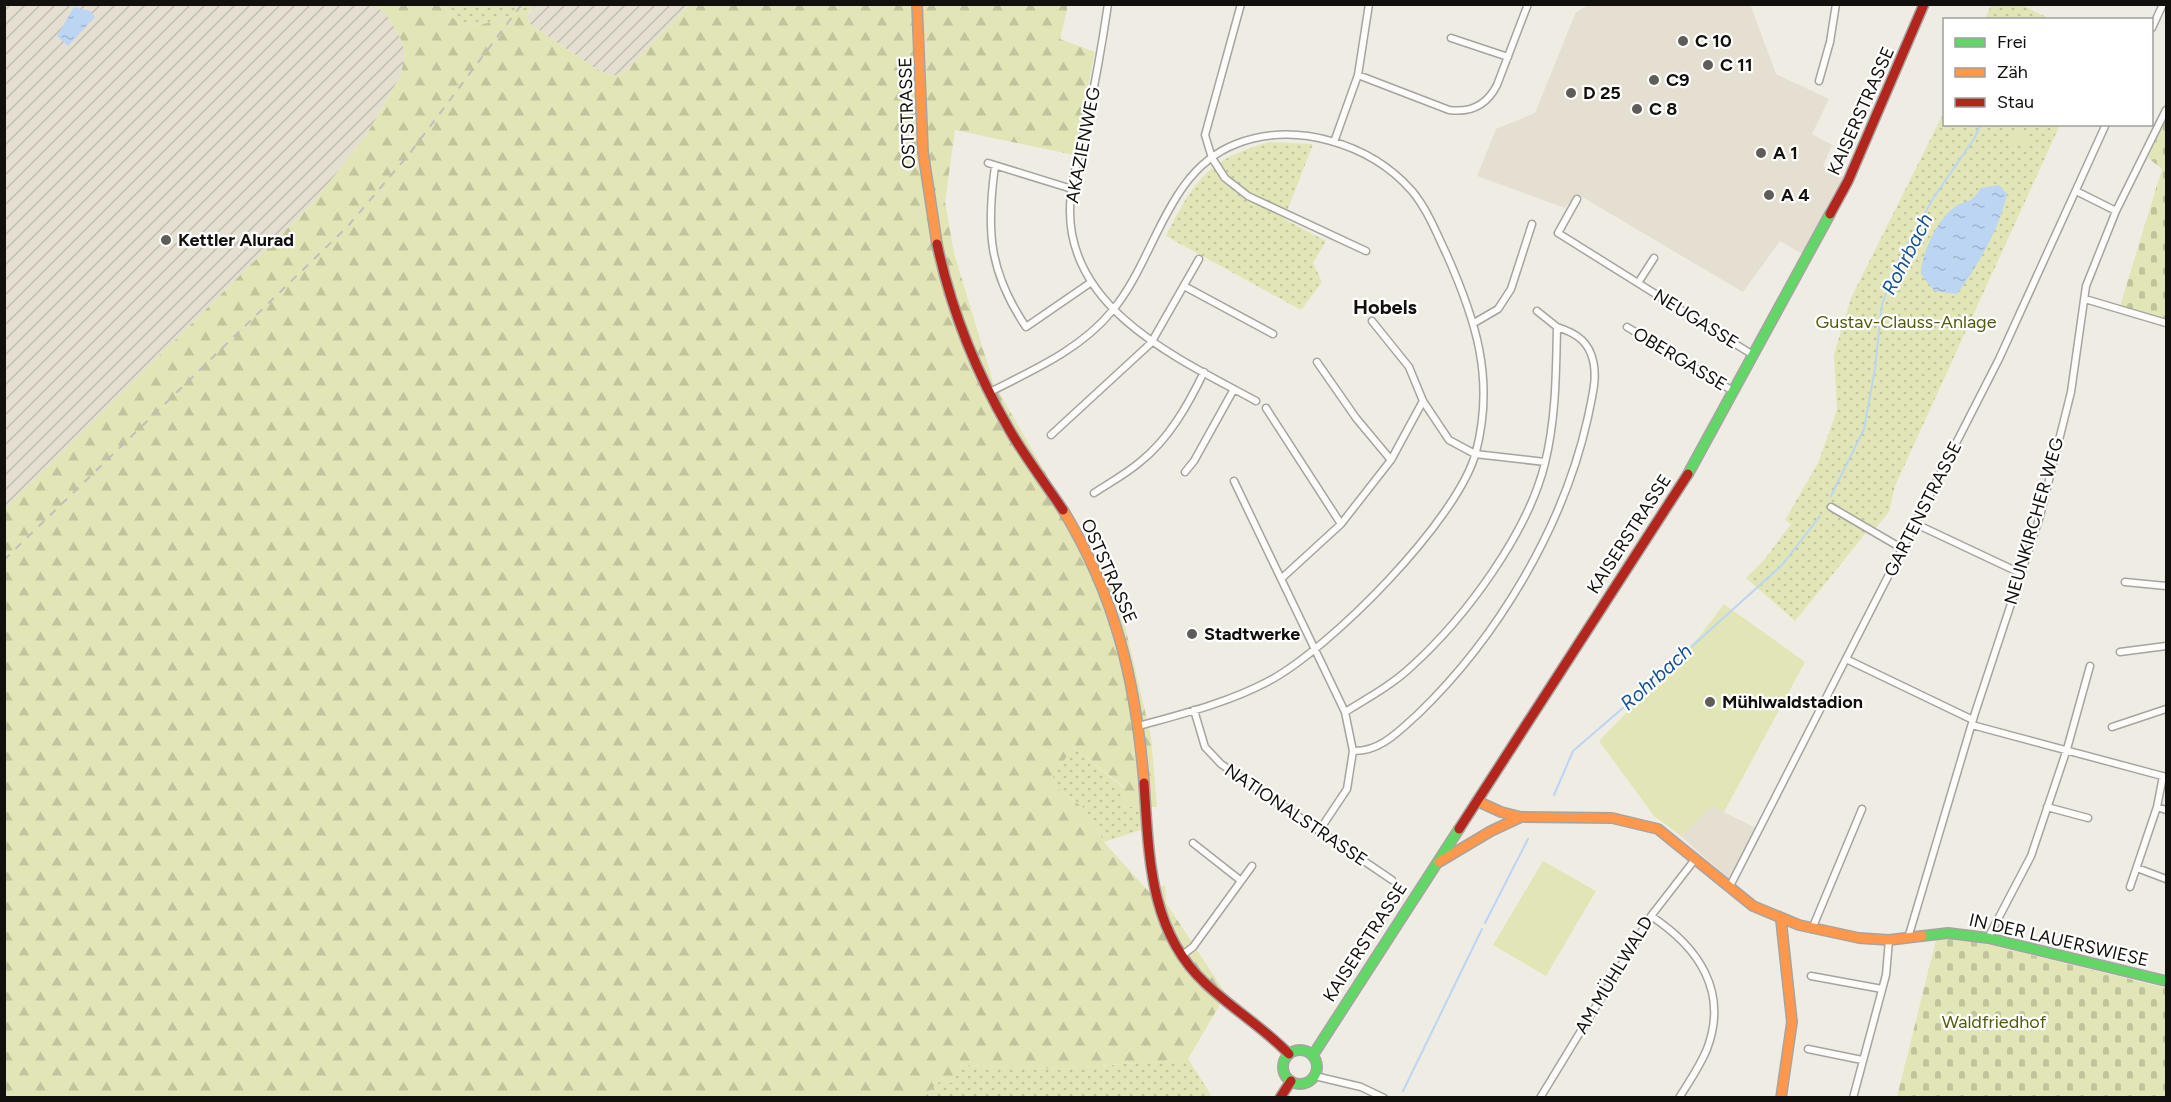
<svg xmlns="http://www.w3.org/2000/svg" width="2171" height="1102" font-family="Figtree,sans-serif">
	<defs>
		<pattern id="industrial-furrows" width="10" height="10" patternUnits="userSpaceOnUse" patternTransform="scale(1.5)"><rect width="10" height="10" fill="#e5dfd1"/><path d="M-1 1l2-2M0 10L10 0M9 11l2-2" fill="none" stroke="#c3beb2"/></pattern>
		<pattern id="grass-dots" width="8" height="8" patternUnits="userSpaceOnUse" patternTransform="scale(1.5)"><rect width="8" height="8" fill="#e2e6b7"/><path d="M2 2h.1M6 6h.1" fill="none" stroke="#c1c49c" stroke-width="1.8" stroke-linecap="round"/></pattern>
		<pattern id="forest-firs" width="22" height="20" patternUnits="userSpaceOnUse" patternTransform="scale(1.5)"><rect width="22" height="20" fill="#e2e6b7"/><path d="M5 1l3.5 6h-7zM16 11l3.5 6h-7z" fill="#c1c49c"/></pattern>
		<pattern id="cemetery-stones" width="16" height="16" patternUnits="userSpaceOnUse" patternTransform="scale(1.5)"><rect width="16" height="16" fill="#e2e6b7"/><path d="M2 7V4a2 2 0 0 1 4 0v3zM10 15v-3a2 2 0 0 1 4 0v3z" fill="#c1c49c"/></pattern>
		<pattern id="water-ripples" width="26" height="14" patternUnits="userSpaceOnUse" patternTransform="scale(1.5)"><rect width="26" height="14" fill="#bbd5f3"/><path d="M2 4q2-2 4 0t4 0M15 11q2-2 4 0t4 0" fill="none" stroke="#a0b6cf"/></pattern>
	</defs>
	<rect width="100%" height="100%" fill="#efece4"/>
	<path fill="#e5dfd1" d="M1750 4 1776 74 1829 99 1812 134 1832 145 1823 166 1847 179 1806 256 1780 241 1743 292 1577 194 1565 208 1477 176 1496 129 1535 113 1576 12 1589 5Z
		M1711 806 1756 828 1730 881 1681 836Z"/>
	<path fill="url(#industrial-furrows)" d="M370 4 385 12 400 37 405 52 401 75 367 134 314 202 5 509V5Z
		M535 5H689L625 72 613 76 596 69 530 24 527 16Z"/>
	<path fill="url(#grass-dots)" d="M445 5H535L530 10 477 26 452 18Z
		M1991 5H2022L2046 17 2045 20 1985 19Z
		M1944 112V124L2060 125 1895 486 1889 512 1873 531 1869 529 1795 621 1746 578 1764 560 1791 524 1785 520 1818 463 1837 410 1834 355 1851 298Z
		M1270 142 1313 144 1284 219 1326 241 1313 263 1322 282 1301 310 1166 236C1195 180 1207 159 1270 142Z
		M1073 747 1146 806 1147 828 1104 842 1085 809 1052 784 1053 777Z
		M1188 1059 1211 1095 1209 1098H923L943 1078 951 1083 963 1065 1059 1069Z"/>
	<path fill="url(#forest-firs)" d="M371 5H445L452 18 477 26 530 10 527 16 530 24 596 69 613 76 625 72 689 5H1068L1060 39 1095 52 1074 155 955 130 945 202 954 253 993 382 1119 600 1151 737 1157 807H1123L1124 787 1073 747 1053 777 1052 784 1085 809 1104 842 1149 892 1165 885 1166 903 1226 994 1188 1059 1059 1069 963 1065 951 1083 943 1078 923 1098H5V509L314 202 367 134 401 75 405 52 400 37 385 12Z"/>
	<path fill="url(#cemetery-stones)" d="M2166 119V322L2120 306 2162 169 2148 158Z
		M1949 939 1982 943 2166 988V1097H1897L1936 940Z"/>
	<path fill="#e2e6b7" d="M2010 137a9 9 0 1 1 18 0a9 9 0 1 1-18 0Z
		M1724 604 1805 662 1724 812 1711 806 1681 836 1654 816 1599 741 1698 638Z
		M1543 861 1596 891 1546 976 1493 945Z"/>
	<path fill="url(#water-ripples)" d="M74 7 90 11 95 17 68 46 57 36Z
		M1999 185 2007 194C1999 230 1978 265 1957 294L1934 291 1921 274C1921 254 1938 218 1955 207 1970 197 1968 207 1981 188Z"/>
	<g fill="none" stroke-linecap="round" stroke-linejoin="round">
		<path stroke="#bbd5f3" stroke-width="2" d="M1831 496 1864 429 1875 368 1882 304 1898 261 1934 197 1974 139 1981 124
			M1554 795 1573 751 1638 695 1782 565 1820 516
			M1485 923 1528 839
			M1403 1091 1482 929"/>
		<defs>
			<path id="street" d="M1108 4C1102 45 1095 85 1086 125 1080 153 1070 182 1070 210 1069 311 1181 360 1256 401
				M1241 4 1205 135 1212 158 1225 178 1248 196 1366 251
				M2152 28 2163 4
				M1451 38 1508 57
				M1358 75 1449 110C1471 113 1487 105 1497 85L1528 4
				M1819 81 1830 42 1836 4
				M1334 142 1358 75 1369 4
				M988 163 1072 189
				M995 166C986 231 989 272 1026 327L1090 283
				M2076 191 2116 211
				M1577 199 1558 233 1753 355
				M1638 283 1654 258
				M1184 286 1273 334
				M2085 299 2166 323
				M1372 321 1409 367 1423 401 1449 440 1475 454 1545 462
				M1474 323 1498 309 1511 289 1532 224
				M1627 327 1733 391
				M1317 362 1356 418 1391 460
				M990 392C1033 370 1080 350 1112 311 1156 259 1166 171 1236 144 1295 121 1370 143 1412 191 1427 209 1436 232 1446 253 1476 320 1495 379 1476 452 1458 520 1329 650 1267 682 1227 703 1182 714 1139 726
				M1266 408 1341 524 1282 578
				M1051 435 1151 343 1199 259
				M1185 472 1194 461 1234 389
				M1234 481 1345 712 1353 751C1380 752 1399 731 1418 714 1498 637 1564 526 1588 417 1592 396 1599 375 1591 354 1585 338 1572 332 1557 327
				M1094 493C1109 483 1126 474 1140 462 1169 439 1188 405 1204 372
				M1831 507 1903 549
				M1341 524 1391 460 1423 401
				M1916 524 2020 573
				M2125 582 2166 586
				M2120 652 2166 646
				M1846 659 1973 720
				M1194 710 1205 747 1221 764 1392 880
				M1345 712C1368 698 1392 685 1412 666 1465 618 1528 533 1545 463 1556 418 1556 373 1557 327L1537 311
				M1972 725 2166 777
				M2112 727 2166 709
				M2047 807 2088 818
				M2157 807 2166 810
				M1319 831 1347 789 1353 751
				M1193 843 1240 880
				M2137 868 2166 879
				M2130 887 2157 807 2163 776
				M1729 888 1999 359 2106 124
				M1651 916C1698 947 1729 991 1707 1049 1700 1066 1689 1082 1679 1098
				M1812 929 1862 809
				M1908 938 1975 713 2040 516 2071 392 2086 286 2116 211 2166 110
				M1988 938 2031 856 2067 749 2090 666
				M1181 956 1193 947 1252 866
				M1811 976 1882 989
				M1808 1049 1862 1060
				M1315 1076 1361 1087 1384 1098
				M1540 1098 1651 916 1696 858
				M1853 1098 1886 975 1889 940"/>
			<path id="fast" d="M1688 474 1830 214
				M1922 936 1948 933 1988 938 2166 981
				M1283 1067a17 17 0 1 1 34 0a17 17 0 1 1-34 0Z
				M1313 1055 1459 829"/>
			<path id="slow" d="M917 4 923 152 937 244
				M1063 510C1116 597 1136 683 1144 783
				M1477 801 1501 812 1521 817 1612 818 1658 829 1753 906 1799 925 1859 938 1889 940 1922 936
				M1439 862 1491 831 1521 817
				M1781 920 1792 1022 1781 1098"/>
			<path id="jam" d="M1830 214 1848 181 1924 4
				M937 244C951 309 976 372 1009 429 1025 457 1045 483 1063 510
				M1144 783C1149 855 1149 931 1205 983 1232 1009 1263 1027 1289 1054
				M1459 829 1688 474
				M1280 1098 1291 1081"/>
		</defs>
		<use href="#street" stroke="#a6a49f" stroke-width="9"/>
		<use href="#fast" stroke="#a6a49f" stroke-width="12"/>
		<use href="#slow" stroke="#a6a49f" stroke-width="12"/>
		<use href="#jam" stroke="#a6a49f" stroke-width="12"/>
		<use href="#street" stroke="#fdfcfb" stroke-width="6"/>
		<use href="#fast" stroke="#63d668" stroke-width="9"/>
		<use href="#slow" stroke="#ff974d" stroke-width="9"/>
		<use href="#jam" stroke="#b3261e" stroke-width="9"/>
		<path stroke="#c0bfbd" stroke-width="2" stroke-dasharray="8 8" stroke-linecap="butt" d="M4 560 348 226 410 153 522 4"/>
	</g>
	<g fill="#5f5d58" stroke="#fff" stroke-width="2">
		<circle cx="1683" cy="41" r="6"/>
		<circle cx="1708" cy="65" r="6"/>
		<circle cx="1654" cy="80" r="6"/>
		<circle cx="1571" cy="93" r="6"/>
		<circle cx="1637" cy="109" r="6"/>
		<circle cx="1761" cy="153" r="6"/>
		<circle cx="1769" cy="195" r="6"/>
		<circle cx="166" cy="240" r="6"/>
		<circle cx="1192" cy="634" r="6"/>
		<circle cx="1710" cy="702" r="6"/>
	</g>
	<g text-anchor="middle" dominant-baseline="central" stroke-width="4.5" stroke-linejoin="round" paint-order="stroke">
		<g font-size="18" font-weight="bold" fill="#12100c" stroke="#fff" text-anchor="start">
			<text x="1695" y="41">C 10</text>
			<text x="1720" y="65">C 11</text>
			<text x="1666" y="80">C9</text>
			<text x="1583" y="93">D 25</text>
			<text x="1649" y="109">C 8</text>
			<text x="1773" y="153">A 1</text>
			<text x="1781" y="195">A 4</text>
			<text x="178" y="240">Kettler Alurad</text>
			<text x="1204" y="634">Stadtwerke</text>
			<text x="1722" y="702">Mühlwaldstadion</text>
		</g>
		<g font-size="18" fill="#12100c" stroke="#fff">
			<text transform="translate(1861 111) rotate(-66)">KAISERSTRASSE</text>
			<text transform="translate(907 113) rotate(-92)">OSTSTRASSE</text>
			<text transform="translate(1083 145) rotate(-79)">AKAZIENWEG</text>
			<text transform="translate(1696 319) rotate(32)">NEUGASSE</text>
			<text transform="translate(1680 359) rotate(31)">OBERGASSE</text>
			<text transform="translate(1923 509) rotate(-63)">GARTENSTRASSE</text>
			<text transform="translate(2034 521) rotate(-74)">NEUNKIRCHER WEG</text>
			<text transform="translate(1629 534) rotate(-57)">KAISERSTRASSE</text>
			<text transform="translate(1109 571) rotate(66)">OSTSTRASSE</text>
			<text transform="translate(1296 815) rotate(34)">NATIONALSTRASSE</text>
			<text transform="translate(2059 940) rotate(13)">IN DER LAUERSWIESE</text>
			<text transform="translate(1365 942) rotate(-57)">KAISERSTRASSE</text>
			<text transform="translate(1614 975) rotate(-59)">AM MÜHLWALD</text>
		</g>
		<g font-size="18" fill="#555b0c" stroke="#fff">
			<text x="1906" y="322">Gustav-Clauss-Anlage</text>
			<text x="1994" y="1022">Waldfriedhof</text>
		</g>
		<g font-size="20" font-style="italic" fill="#125397" stroke="#fff">
			<text transform="translate(1907 254) rotate(-63)">Rohrbach</text>
			<text transform="translate(1656 677) rotate(-42)">Rohrbach</text>
		</g>
		<g font-size="20" font-weight="bold" fill="#12100c" stroke="#fff">
			<text x="1385" y="307">Hobels</text>
		</g>
	</g>
	<rect width="2171" height="1102" fill="none" stroke="#12100c" stroke-width="12"/>
	<rect x="1943" y="18" width="210" height="108" fill="#ffffff" stroke="#a09f9e" stroke-width="1.5"/>
	<rect x="1955" y="38" width="30" height="9" fill="#63d668" stroke="#a09f9e" stroke-width="1.5"/>
	<text x="1997" y="48" font-size="18" fill="#12100c">Frei</text>
	<rect x="1955" y="68" width="30" height="9" fill="#ff974d" stroke="#a09f9e" stroke-width="1.5"/>
	<text x="1997" y="78" font-size="18" fill="#12100c">Zäh</text>
	<rect x="1955" y="98" width="30" height="9" fill="#b3261e" stroke="#a09f9e" stroke-width="1.5"/>
	<text x="1997" y="108" font-size="18" fill="#12100c">Stau</text>
</svg>
